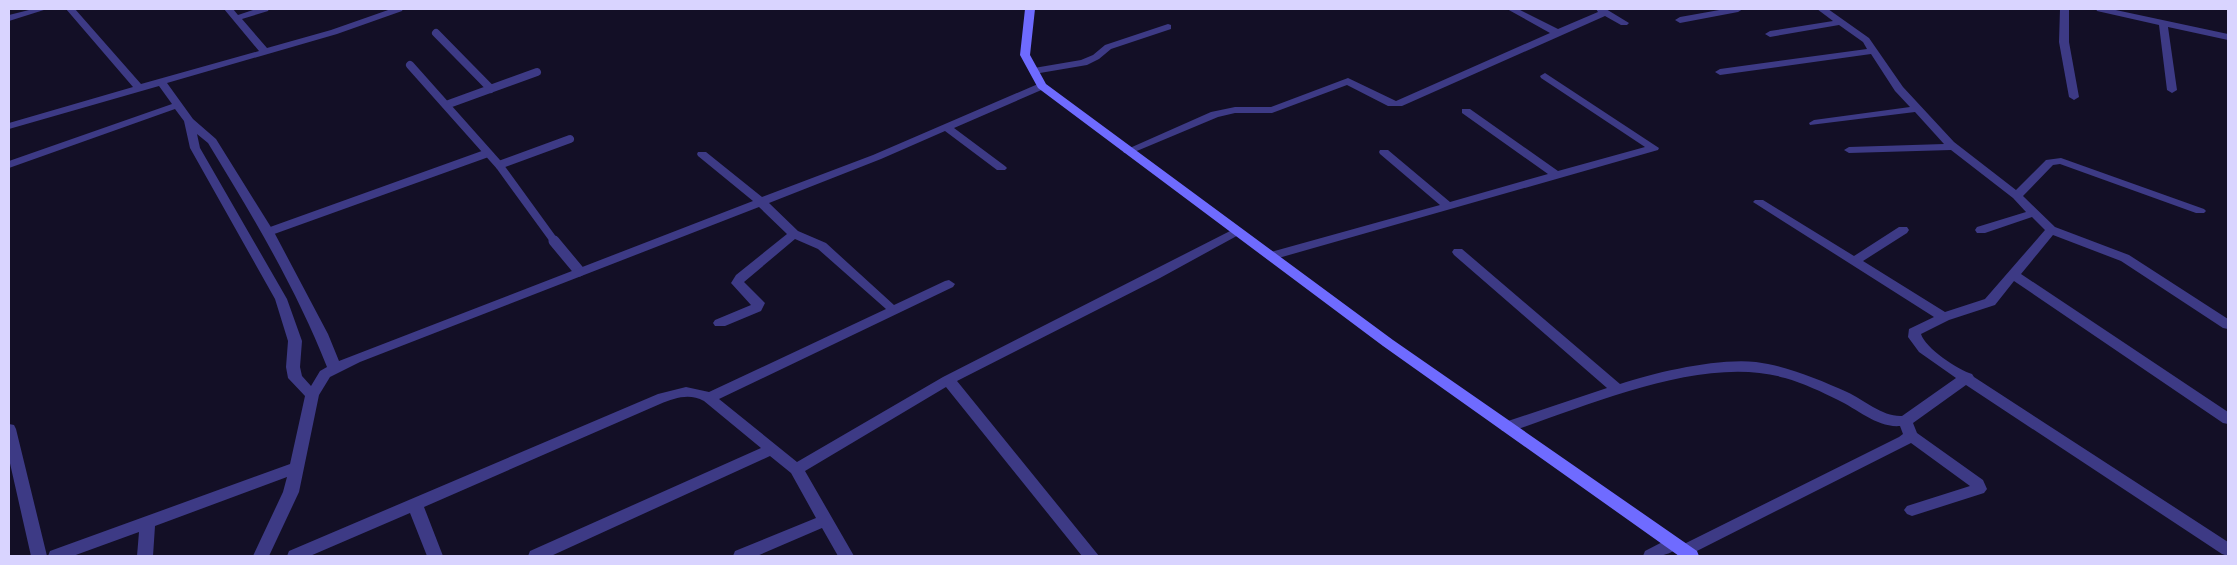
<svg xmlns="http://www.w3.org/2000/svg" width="2237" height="565" font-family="'Titillium Web',sans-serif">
	<rect width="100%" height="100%" fill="#130f26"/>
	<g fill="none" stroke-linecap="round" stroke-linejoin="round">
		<path stroke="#3d3a85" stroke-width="8" d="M436 33 491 89
			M410 65 499 165 555 242
			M446 105 537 72
			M499 165 570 139
			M268 232 488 153"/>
		<path stroke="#3d3a85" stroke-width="11" d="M554 241 579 271"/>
		<path fill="#3d3a85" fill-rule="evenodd" d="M33 9H47L9 21V15Z
			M66 9H75L141 84 259 51 224 9H233L238 15 256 9H269L268 11 242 19 267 48 331 30 391 9H403L402 11 337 34 167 83 193 119 216 139 274 232 328 334 339 361 753 201 698 156 697 154 698 152H706L762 197 873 155 1038 84H1046V88L954 128 1005 166 1007 168 1005 170H997L945 131 881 159 769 203 798 231 826 243 894 305 945 281 949 280 955 284 953 287 719 399 797 462 943 377 1234 229 1238 228 1244 232 1160 278 957 381 1099 556H1082L946 387 805 471 854 556H838L822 528 757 556H733L735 551 816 518 791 473 770 456 551 556H528L530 551 761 448 704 401C689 393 675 398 660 404L424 507 443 556H427L410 513 310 556H287L289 551 658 394 686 387 709 392 886 309 818 249 795 239 744 282 765 303 761 311 725 326H715L713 323 715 320 751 305 731 283 736 275 787 234 759 207 360 362 330 377 319 395 299 492 269 556H253L283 492 287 477 155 526 153 556H137L139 532 73 556H48L50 551 290 464 305 396 288 378 286 367 288 341 275 299 190 148 184 121 175 109 9 168V161L172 104 159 86 9 129V123L133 87ZM197 134 208 143C252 215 296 288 327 367L320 371 311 386 302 376 300 367 302 341 287 299 200 148Z
			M1507 9H1518L1558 29 1598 12 1596 9H1606L1629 23 1627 25H1621L1605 16 1402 106H1388L1347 85 1272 113H1235L1218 117 1132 153H1124L1123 151 1211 112 1235 107H1271L1348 78 1396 101 1550 33Z
			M1725 9H1743L1738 12 1680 23 1675 20 1680 17Z
			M1817 9H1828L1869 38 1903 87 1954 142 2016 190 2046 160 2061 158 2204 209 2206 211 2204 213H2196L2060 164 2053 165 2023 196 2055 227 2129 255 2228 319V329L2223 328 2121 261 2053 235 2021 274 2228 412V424L2223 423 2014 281 1995 305 1949 320 1921 334C1925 348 1958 370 1972 374L1974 377 2228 542V556L2222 554 1966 385 1913 423 1917 433 1983 480 1987 489 1984 493 1912 516 1907 514 1904 510 1907 506 1970 486 1911 443 1687 556 1678 555 1676 551 1678 547 1899 437 1903 434 1900 426C1878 428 1857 409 1838 400 1822 392 1803 383 1785 378 1704 354 1590 405 1512 431H1502L1500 427 1502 423 1607 388 1454 255 1452 252 1454 249H1462L1620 384C1657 372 1717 358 1756 362 1787 366 1818 379 1847 392 1864 400 1883 417 1902 416L1956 378 1919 352 1908 337 1909 329 1934 317 1753 202 1755 200H1763L1854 256 1899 227H1907L1909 230 1907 233 1863 261 1945 312 1985 299 2045 230 2032 217 1985 233H1977L1975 230 1977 227 2026 212 2013 198 1951 150 1849 153 1844 150 1849 147 1944 144 1915 112 1810 125 1809 123 1814 120 1910 107 1895 91 1871 54 1720 75 1715 72 1720 69 1867 49 1863 42 1839 25 1770 37 1765 34 1770 31 1833 21Z
			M2060 9H2069V42L2079 97 2074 100 2069 97 2059 42Z
			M2096 9H2111L2228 34V40L2168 27 2177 90 2172 93 2167 90 2159 25 2097 11Z
			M1168 24 1171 25V29L1111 49 1099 59 1087 65 1034 74 1029 71 1034 68 1081 60 1093 55 1105 45Z
			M1545 73 1659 148 1658 150 1275 259H1267L1265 256 1267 253 1440 205 1380 154 1379 152 1380 150H1388L1450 202 1548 174 1462 113V109H1470L1558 171 1645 147 1541 78 1540 76Z
			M9 424 14 425 16 429 47 556H31L9 459Z
			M1672 537 1678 539 1680 543C1673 557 1657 556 1643 556L1645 551Z"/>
		<path fill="#6f6bff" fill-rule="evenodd" d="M1025 9H1035L1030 55 1046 84 1393 340 1697 551 1699 556H1679L1383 346 1038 88 1020 55Z"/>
	</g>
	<rect width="2237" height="565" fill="none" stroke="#d9d4ff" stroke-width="20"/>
</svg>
